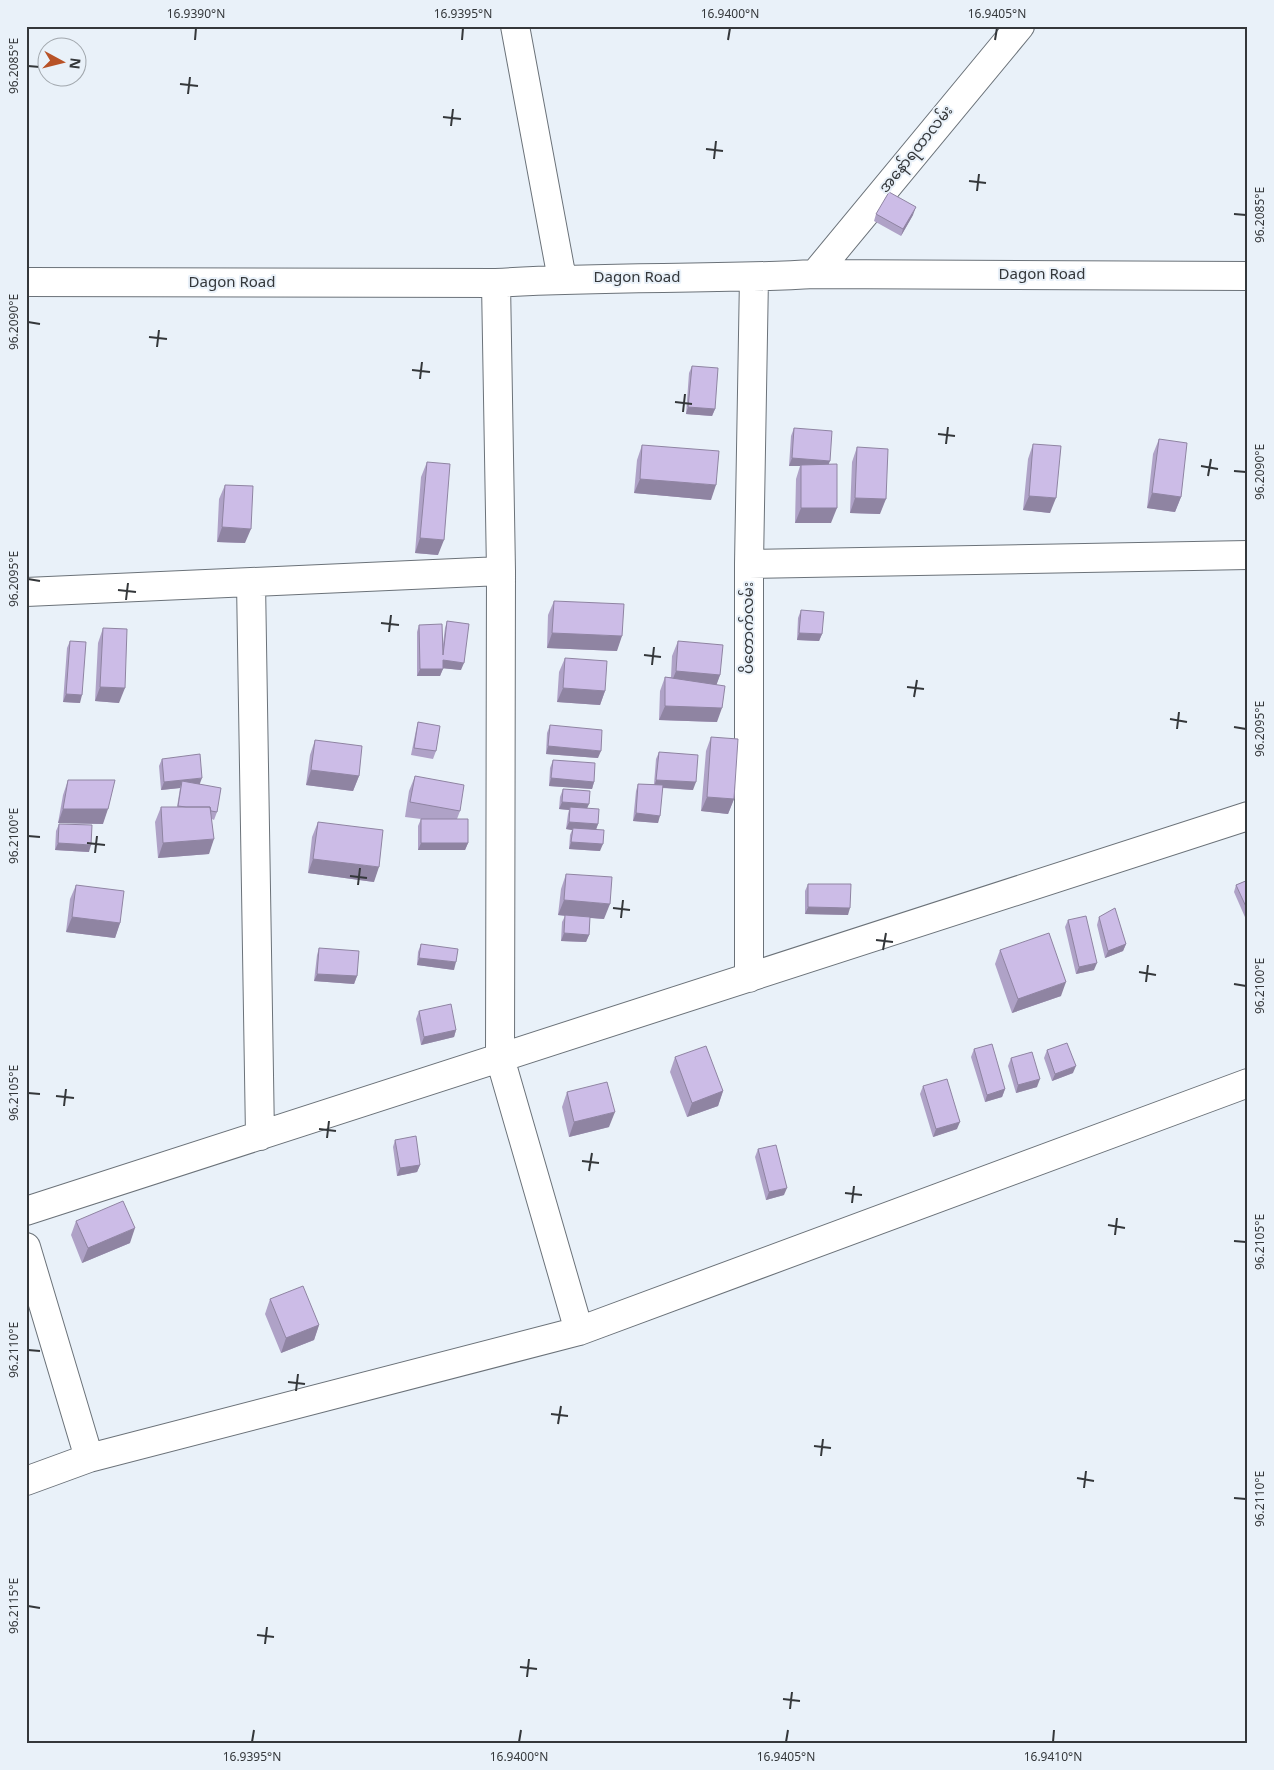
<svg xmlns="http://www.w3.org/2000/svg" width="1274" height="1770" font-family="Georgia,'Noto Sans Myanmar',serif">
	<rect width="100%" height="100%" fill="#e9f1f9"/>
	<g fill="none" stroke-linecap="round" stroke-linejoin="round">
		<defs>
			<path id="minor" d="M515 26 562 279
				M815 274 1020 26
				M26 282 496 283C602 276 709 280 815 274L1248 276
				M496 283 501 571 500 1058 579 1331
				M749 564 1248 555
				M251 582 260 1136
				M26 592 501 571
				M749 978V564L754 277
				M26 1211 1248 816
				M26 1247 89 1458
				M26 1481 89 1458 579 1331 1248 1083"/>
		</defs>
		<use href="#minor" stroke="#6b7279" stroke-width="30"/>
		<use href="#minor" stroke="#fff" stroke-width="28"/>
	</g>
	<path fill="#afa2c7" d="M876 214 913 215 901 236 874 221Z
		M692 366 715 409 712 416 686 414 689 373Z
		M794 428 829 464 831 523H795L796 479 800 466H789L791 436Z
		M1159 439 1181 497 1175 512 1147 508 1153 454Z
		M1033 444 1050 513 1023 510 1028 459Z
		M642 445 711 500 634 493 637 460Z
		M857 447 880 514 850 513 852 462Z
		M427 462 438 555 415 553 421 477Z
		M225 485 245 543 217 542 219 499Z
		M554 601 617 651 547 648 548 615Z
		M801 610 822 634 819 641 797 640 798 618Z
		M447 621 461 670 443 668 440 676H417V632L419 625 443 644 445 628Z
		M103 628 119 703 95 701 98 643Z
		M70 641 80 703 63 702 67 648Z
		M678 641 720 675 716 685 717 722 659 720 660 691 665 677H671L672 656Z
		M565 658 605 691 600 705 557 702 559 672Z
		M418 722 436 751 433 759 411 755 416 730Z
		M550 725 598 758 546 754 547 733Z
		M711 737 734 799 728 814 701 811 706 751Z
		M315 740 359 776 353 791 306 785 310 755Z
		M659 752 693 790 662 788 658 823 633 821 636 791 638 784H654L656 759Z
		M162 759 200 784 217 812 214 820 212 819 209 854 158 858 155 822 161 807H177L180 788 161 790 159 766Z
		M553 760 594 782 592 789 549 786 550 768Z
		M415 776 460 811 457 819 468 843 465 850H418V826L421 819 405 817 409 791Z
		M68 780 103 824 58 823 63 795Z
		M563 789 587 808 598 824 596 830 600 851 569 849 570 835 572 830 566 829 568 814 569 810 559 809 560 797Z
		M318 822 374 882 308 873 312 837Z
		M59 824 89 852 55 850 56 831Z
		M566 874 604 919 590 918 589 935 586 942 561 941 562 922 565 916 558 915 561 889Z
		M1248 880V924L1234 892 1236 885Z
		M808 884 848 915 805 914V891Z
		M76 885 120 923 115 938 66 932 70 899Z
		M1099 917 1126 944 1123 951 1105 958 1097 925Z
		M1068 920 1094 970 1076 974 1065 927Z
		M421 944 454 970 417 965 418 952Z
		M319 948 357 976 354 984 314 981 317 955Z
		M1000 950 1061 996 1012 1013 995 964Z
		M419 1011 456 1030 454 1037 421 1045 416 1019Z
		M974 1049 1005 1089 1002 1097 985 1102 971 1057Z
		M1047 1050 1073 1073 1052 1081 1044 1058Z
		M675 1057 723 1091 718 1106 687 1117 670 1072Z
		M1011 1058 1037 1087 1016 1093 1008 1066Z
		M923 1086 957 1129 933 1137 920 1094Z
		M567 1092 609 1127 569 1137 562 1107Z
		M395 1140 420 1165 417 1172 397 1176 393 1147Z
		M758 1149 784 1195 766 1200 755 1157Z
		M76 1221 130 1243 82 1263 71 1235Z
		M270 1299 319 1325 314 1340 281 1353 265 1314Z"/>
	<path fill="#8f84a2" d="M916 207 913 215 901 236 903 229Z
		M688 407 715 409 712 416 686 414Z
		M792 458 830 461 827 468 801 465 800 466H789Z
		M640 479 716 485 711 500 634 493Z
		M1152 493 1181 497 1175 512 1147 508Z
		M1029 496 1056 498 1050 513 1023 510Z
		M855 498 886 499 880 514 850 513Z
		M801 508H837L831 523H795Z
		M222 527 251 529 245 543 217 542Z
		M420 538 444 540 438 555 415 553Z
		M552 633 622 636 617 651 547 648Z
		M799 633 822 634 819 641 797 640Z
		M443 660 464 663 461 670 440 668Z
		M420 669H443L440 676H417Z
		M676 671 720 675 715 689 670 686Z
		M100 687 125 688 119 703 95 701Z
		M563 688 605 691 600 705 557 702Z
		M66 694 82 695 80 703 63 702Z
		M665 706 722 708 717 722 659 720Z
		M548 746 601 751 598 758 546 754Z
		M311 770 359 776 353 791 306 785Z
		M202 778 199 786 182 781 180 788 161 790 164 782Z
		M551 778 594 782 592 789 549 786Z
		M656 780 696 782 693 790 654 787Z
		M707 797 734 799 728 814 701 811Z
		M562 802 589 804 586 811 570 807 569 810 559 809Z
		M63 809H108L103 824 58 823Z
		M636 813 660 816 658 823 633 821Z
		M569 822 598 824 595 832 573 828 572 830 566 829Z
		M214 839 209 854 158 858 163 843Z
		M571 842 603 844 600 851 569 849Z
		M58 843 91 845 89 852 55 850Z
		M421 843H468L465 850H418Z
		M313 859 379 867 374 882 308 873Z
		M564 900 610 904 604 919 558 915Z
		M808 907 850 908 848 915 805 914Z
		M72 917 120 923 115 938 66 932Z
		M564 933 589 935 586 942 561 941Z
		M1126 944 1123 951 1105 958 1108 951Z
		M419 958 456 962 454 970 417 965Z
		M1097 963 1094 970 1076 974 1079 967Z
		M317 974 357 976 354 984 314 981Z
		M1066 982 1061 996 1012 1013 1018 999Z
		M456 1030 454 1037 421 1045 424 1037Z
		M1076 1066 1073 1073 1052 1081 1055 1074Z
		M1040 1079 1037 1087 1016 1093 1018 1085Z
		M1005 1089 1002 1097 985 1102 987 1095Z
		M723 1091 718 1106 687 1117 692 1103Z
		M615 1112 609 1127 569 1137 574 1122Z
		M960 1122 957 1129 933 1137 936 1129Z
		M420 1165 417 1172 397 1176 400 1168Z
		M787 1188 784 1195 766 1200 769 1192Z
		M135 1228 130 1243 82 1263 88 1248Z
		M319 1325 314 1340 281 1353 286 1338Z"/>
	<path fill="#ccbce7" stroke="#8f84a2" d="M889 192 916 207 903 229 876 214Z
		M692 366 718 368 715 409 688 407Z
		M794 428 832 431 830 461 792 458Z
		M1159 439 1187 443 1181 497 1152 493Z
		M1033 444 1061 446 1056 498 1029 496Z
		M642 445 719 451 716 485 640 479Z
		M857 447 888 449 886 499 855 498Z
		M427 462 450 464 444 540 420 538Z
		M837 464V508H801V465Z
		M225 485 253 486 251 529 222 527Z
		M554 601 624 604 622 636 552 633Z
		M801 610 824 612 822 634 799 633Z
		M447 621 469 624 464 663 443 660V669H420L419 625 442 624 443 655Z
		M103 628 127 629 125 688 100 687Z
		M70 641 86 642 82 695 66 694Z
		M678 641 723 645 720 675 676 671Z
		M565 658 607 661 605 691 563 688Z
		M665 677 725 686 722 708 665 706Z
		M418 722 440 726 436 751 414 748Z
		M550 725 602 730 601 751 548 746Z
		M711 737 738 739 734 799 707 797Z
		M315 740 362 746 359 776 311 770Z
		M659 752 698 755 696 782 656 780Z
		M200 754 202 778 164 782 162 759Z
		M553 760 595 763 594 782 551 778Z
		M415 776 464 785 460 811 410 802Z
		M68 780H115L108 809H63Z
		M182 781 221 788 217 812 211 811 210 807H186L178 806Z
		M638 784 663 785 660 816 636 813Z
		M563 789 590 791 589 804 562 802Z
		M161 807H210L214 839 163 843Z
		M570 807 599 809 598 824 569 822Z
		M421 819H468V843H421Z
		M318 822 383 830 379 867 313 859Z
		M59 824 92 825 91 845 58 843Z
		M573 828 604 830 603 844 571 842Z
		M566 874 612 877 610 904 564 900Z
		M1248 880V911L1236 885Z
		M808 884H851L850 908 808 907Z
		M76 885 124 891 120 923 72 917Z
		M1115 908 1126 944 1108 951 1099 917Z
		M565 915 590 917 589 935 564 933Z
		M1086 916 1097 963 1079 967 1068 920Z
		M1049 933 1066 982 1018 999 1000 950Z
		M421 944 458 949 456 962 419 958Z
		M319 948 359 951 357 976 317 974Z
		M451 1004 456 1030 424 1037 419 1011Z
		M1067 1043 1076 1066 1055 1074 1047 1050Z
		M992 1044 1005 1089 987 1095 974 1049Z
		M706 1046 723 1091 692 1103 675 1057Z
		M1032 1052 1040 1079 1018 1085 1011 1058Z
		M947 1079 960 1122 936 1129 923 1086Z
		M607 1082 615 1112 574 1122 567 1092Z
		M416 1136 420 1165 400 1168 395 1140Z
		M776 1145 787 1188 769 1192 758 1149Z
		M123 1201 135 1228 88 1248 76 1221Z
		M303 1286 319 1325 286 1338 270 1299Z"/>
	<path fill="none" stroke="#34373a" stroke-width="2" d="M195 40 196 28M462 40 463 28M728 40 730 28M995 40 997 28M28 66 40 67M180 84 198 86M188 94 190 77M443 117 461 119M451 126 453 109M706 149 723 151M714 159 716 141M969 181 986 183M977 191 979 174M1234 214 1246 215M28 322 40 324M149 337 167 339M157 347 159 330M412 370 430 372M420 379 422 362M675 402 692 404M683 412 685 394M938 434 955 436M946 444 948 427M1201 466 1218 469M1234 471 1246 472M1208 476 1211 459M28 579 40 581M118 590 136 592M126 600 128 583M381 623 399 625M389 632 391 615M644 655 661 657M652 665 654 647M907 687 924 689M914 697 917 680M1170 719 1187 722M1234 727 1246 729M1177 729 1179 712M28 836 40 837M87 843 105 845M95 853 97 836M350 876 367 878M358 885 360 868M613 908 630 910M621 918 623 900M876 940 893 942M883 950 886 933M1139 972 1156 975M1146 982 1148 965M1234 984 1246 986M28 1093 40 1094M56 1096 74 1098M64 1106 66 1089M319 1129 336 1131M327 1138 329 1121M582 1161 599 1163M589 1171 592 1153M845 1193 862 1195M852 1203 854 1186M1108 1225 1125 1228M1115 1235 1117 1218M1234 1241 1246 1242M28 1350 40 1351M288 1382 305 1384M296 1391 298 1374M551 1414 568 1416M558 1424 561 1406M814 1446 831 1448M821 1456 823 1439M1077 1478 1094 1481M1084 1488 1086 1471M1234 1498 1246 1499M28 1606 40 1608M257 1635 274 1637M265 1644 267 1627M520 1667 537 1669M527 1677 529 1659M783 1699 800 1701M790 1709 792 1692M252 1742 254 1730M519 1742 521 1730M786 1742 788 1730M1053 1742 1054 1730"/>
	<g text-anchor="middle" dominant-baseline="central" stroke-width="4" stroke-linejoin="round" paint-order="stroke">
		<g font-size="15" fill="#34373a" stroke="#e9f1f9">
			<text transform="translate(917 150) rotate(-51)">အနော်ရထာလမ်း</text>
			<text x="1042" y="275">Dagon Road</text>
			<text x="637" y="278">Dagon Road</text>
			<text x="232" y="283">Dagon Road</text>
			<text transform="translate(749 628) rotate(-90)">ပိတောက်လမ်း</text>
		</g>
	</g>
	<rect width="1274" height="1770" fill="none" stroke="#e9f1f9" stroke-width="55"/>
	<g transform="translate(62 62) rotate(97)"><circle r="24" fill="#e9f1f9" stroke="#a1a7ad"/>
	<path d="M0-4L9 19L0 12L-9 19Z" fill="#b85227"/>
	<text y="-8" font-size="14" font-weight="bold" text-anchor="middle" fill="#34373a">N</text>
	</g>
	<rect x="28" y="28" width="1218" height="1714" fill="none" stroke="#34373a" stroke-width="2"/>
	<g font-size="12" text-anchor="middle" fill="#34373a">
		<text x="196" y="18">16.9390°N</text>
		<text x="463" y="18">16.9395°N</text>
		<text x="730" y="18">16.9400°N</text>
		<text x="997" y="18">16.9405°N</text>
		<text transform="translate(14 66) rotate(-90)" y="4">96.2085°E</text>
		<text transform="translate(1260 215) rotate(-90)" y="4">96.2085°E</text>
		<text transform="translate(14 322) rotate(-90)" y="4">96.2090°E</text>
		<text transform="translate(1260 472) rotate(-90)" y="4">96.2090°E</text>
		<text transform="translate(14 579) rotate(-90)" y="4">96.2095°E</text>
		<text transform="translate(1260 729) rotate(-90)" y="4">96.2095°E</text>
		<text transform="translate(14 836) rotate(-90)" y="4">96.2100°E</text>
		<text transform="translate(1260 986) rotate(-90)" y="4">96.2100°E</text>
		<text transform="translate(14 1093) rotate(-90)" y="4">96.2105°E</text>
		<text transform="translate(1260 1242) rotate(-90)" y="4">96.2105°E</text>
		<text transform="translate(14 1350) rotate(-90)" y="4">96.2110°E</text>
		<text transform="translate(1260 1499) rotate(-90)" y="4">96.2110°E</text>
		<text transform="translate(14 1606) rotate(-90)" y="4">96.2115°E</text>
		<text x="252" y="1761">16.9395°N</text>
		<text x="519" y="1761">16.9400°N</text>
		<text x="786" y="1761">16.9405°N</text>
		<text x="1053" y="1761">16.9410°N</text>
	</g>
</svg>
